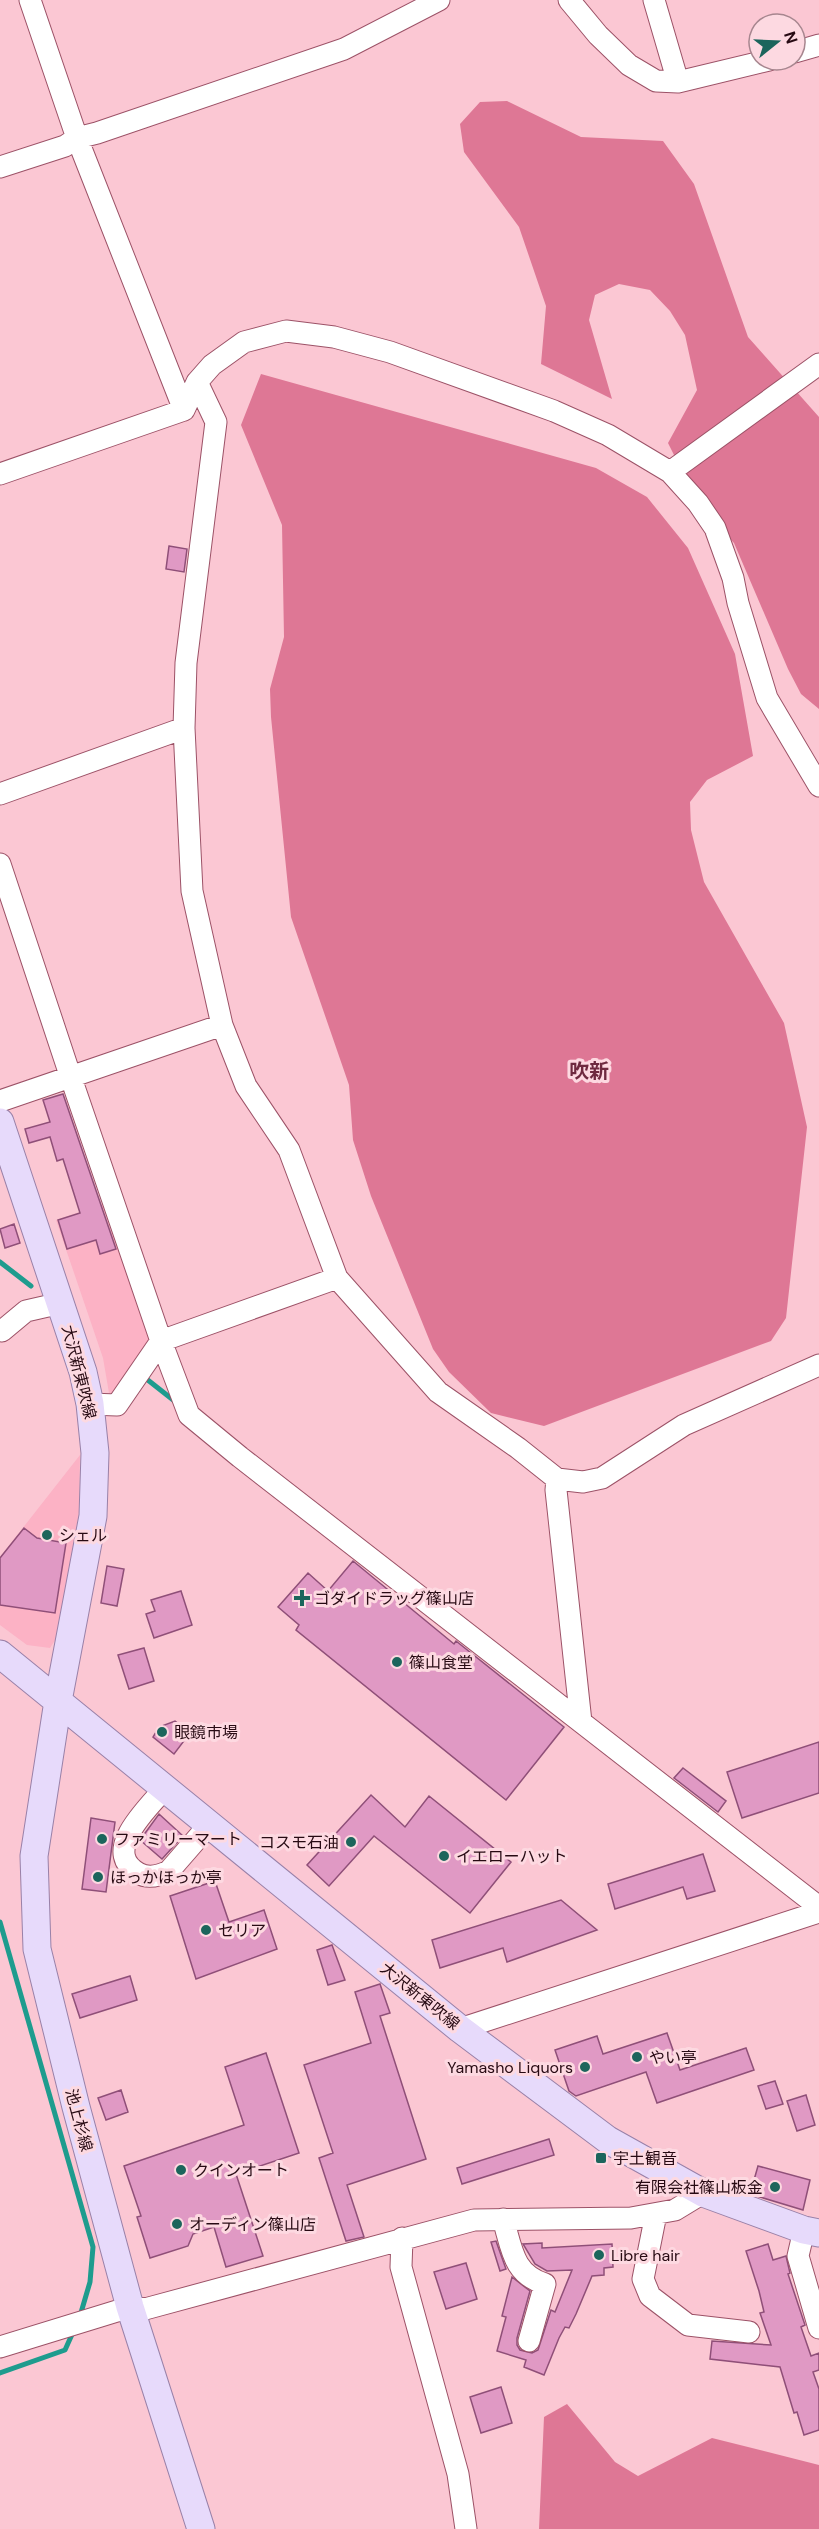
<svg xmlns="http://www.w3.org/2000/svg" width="819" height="2529" font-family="'DM Sans','Noto Sans JP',sans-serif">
	<rect width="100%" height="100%" fill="#fbc7d3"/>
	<path fill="#fcb2c5" d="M106 1203 152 1341 113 1394 109 1393 103 1358 56 1220Z
		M80 1455 79 1512 57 1637 50 1648 27 1645 0 1625V1557Z"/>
	<path fill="#de7795" d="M507 101 581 137 663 141 694 184 748 337 819 417V709L801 694 788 669 734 543 698 503 668 443 697 390 685 335 670 311 650 290 619 284 595 295 589 320 612 399 541 364 546 306 519 227 464 152 460 124 480 102Z
		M261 374 596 468 647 497 688 548 735 654 753 756 707 780 690 802 691 830 704 882 784 1023 807 1127 786 1318 771 1341 544 1426 491 1413 449 1372 433 1349 371 1196 353 1140 349 1085 291 917 271 717 270 689 284 637 282 525 241 425Z
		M567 2404 615 2462 638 2476 712 2438 819 2465V2529H539L544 2417Z"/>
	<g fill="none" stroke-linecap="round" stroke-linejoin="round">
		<path stroke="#1e9c8e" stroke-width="5" d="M0 1262 31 1286
			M144 1377 177 1403
			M0 1922 93 2247 90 2282 80 2316
			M0 2373 65 2350 74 2330"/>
	</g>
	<path fill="#e099c4" stroke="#8f4f78" stroke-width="1.5" d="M169 546 187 549 184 572 166 569Z
		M63 1094 116 1249 100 1254 96 1240 67 1249 58 1220 80 1213 63 1159 57 1161 50 1137 29 1143 25 1129 50 1122 43 1100Z
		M14 1224 20 1243 5 1248 0 1229Z
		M24 1528 37 1538 66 1543 55 1613 0 1605V1558Z
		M353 1561 454 1644 456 1641 564 1727 506 1800 296 1630 299 1625 278 1607 308 1573 328 1591Z
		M107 1566 124 1569 117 1606 101 1603Z
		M181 1591 192 1625 154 1638 146 1614 155 1611 151 1600Z
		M144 1648 154 1681 129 1689 118 1655Z
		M175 1721 190 1733 174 1754 153 1737 159 1727Z
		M819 1742V1793L742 1818 727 1772Z
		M683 1768 726 1801 718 1812 674 1778Z
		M371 1795 405 1827 429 1796 511 1862 470 1913 374 1836 329 1886 307 1865Z
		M159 1814 183 1836 162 1859 140 1840Z
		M91 1818 115 1822 106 1892 82 1889Z
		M703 1854 715 1891 687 1899 683 1887 615 1909 608 1884Z
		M215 1881 229 1922 264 1910 277 1949 196 1979 170 1896Z
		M561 1900 597 1930 507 1962 503 1948 440 1968 432 1940Z
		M332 1945 345 1980 328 1985 317 1950Z
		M130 1976 137 2000 80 2018 72 1994Z
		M380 1984 390 2013 380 2016 426 2159 347 2185 364 2237 346 2241 319 2158 333 2153 304 2065 371 2043 355 1992Z
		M667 2033 680 2070 746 2048 754 2070 657 2103 646 2072 576 2096 569 2091 555 2050 597 2036 603 2054Z
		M266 2053 299 2153 236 2174 263 2256 226 2267 214 2227 193 2234 188 2246 150 2258 137 2217 141 2216 124 2166 244 2125 225 2067Z
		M775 2081 783 2104 766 2109 758 2086Z
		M121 2090 128 2112 106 2120 98 2098Z
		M806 2095 815 2125 797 2131 787 2101Z
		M549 2139 554 2155 462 2184 457 2168Z
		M758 2166 810 2180 803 2210 750 2194Z
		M496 2241 506 2269 500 2271 491 2242Z
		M542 2243V2248L612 2244 613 2267 604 2268V2275L592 2276 576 2314 569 2328 565 2327 559 2338 544 2375 524 2367 526 2360 497 2351 506 2317 502 2316 512 2277 530 2291 517 2338V2345L520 2350 532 2353 538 2350 551 2310 555 2312 572 2270 547 2271 535 2264 523 2244Z
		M768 2244 773 2260 786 2256 790 2273 788 2274 805 2325 801 2327 811 2356 819 2353V2370L813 2372 819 2389V2430L804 2435 797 2412 794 2413 780 2367 710 2359 712 2341 771 2345 760 2313 764 2312 759 2291 746 2251Z
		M466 2263 477 2299 446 2309 434 2272Z
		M501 2387 512 2423 481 2433 470 2397Z"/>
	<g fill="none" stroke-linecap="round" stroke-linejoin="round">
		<defs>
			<path id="minor" d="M30 0 77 138 184 410
				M569 0 598 35 629 65 656 81 678 82 769 60
				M654 0 678 82
				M795 52 819 45
				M0 167 65 146 77 138 97 133 344 49 439 0
				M197 382 216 422 186 663 184 728 192 891 222 1025 246 1086 289 1150 337 1278 438 1392 518 1448 557 1479 583 1482 602 1478 684 1425 819 1365
				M670 472 819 364
				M0 474 184 410 197 382 212 365 244 342 286 331 334 337 390 352 554 411 608 435 670 472 698 503 715 528 733 578 738 603 767 698 819 786
				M0 794 184 728
				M0 864 70 1075 161 1341 189 1415 240 1457 819 1907
				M0 1101 222 1025
				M2 1331 26 1311 61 1303
				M90 1404 117 1405 161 1341 337 1278
				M557 1479 556 1490 581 1722
				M166 1787C149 1807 100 1851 138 1873 148 1879 159 1876 169 1871L209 1825
				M460 2029 819 1912
				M656 2214 643 2279 650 2296 688 2325 749 2332
				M503 2219C512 2249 513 2274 545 2284L529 2341
				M804 2230 798 2256 819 2328
				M402 2238 401 2267 458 2474 466 2529
				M0 2347 130 2307 145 2309 474 2220 631 2218 675 2210 703 2193"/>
			<path id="major" d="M0 1122 83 1372 90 1404 95 1453 93 1516 58 1701 34 1856 37 1949 76 2107 130 2307 201 2529
				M0 1654 460 2029 608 2140 703 2193 804 2230 819 2233"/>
		</defs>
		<use href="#minor" stroke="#9c5267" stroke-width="23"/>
		<use href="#major" stroke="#9981a8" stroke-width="29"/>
		<use href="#minor" stroke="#fff" stroke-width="21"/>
		<use href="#major" stroke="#e7dafb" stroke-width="27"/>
	</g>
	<g fill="#1c655c" stroke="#fdd9e1" stroke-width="2">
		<circle cx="47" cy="1535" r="6"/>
		<path d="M299 1589h6v6h6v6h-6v6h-6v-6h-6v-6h6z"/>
		<circle cx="397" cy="1662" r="6"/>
		<circle cx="162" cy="1732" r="6"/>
		<circle cx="102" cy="1839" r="6"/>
		<circle cx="351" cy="1842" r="6"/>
		<circle cx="444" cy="1856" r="6"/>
		<circle cx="98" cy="1877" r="6"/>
		<circle cx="206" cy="1930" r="6"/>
		<circle cx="637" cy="2057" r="6"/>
		<circle cx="585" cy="2067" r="6"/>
		<rect x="595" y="2152" width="12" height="12" rx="3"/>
		<circle cx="181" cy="2170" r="6"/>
		<circle cx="775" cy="2187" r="6"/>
		<circle cx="177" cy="2224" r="6"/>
		<circle cx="599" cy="2255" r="6"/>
	</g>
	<g text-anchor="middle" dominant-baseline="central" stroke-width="6" stroke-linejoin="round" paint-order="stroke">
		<g font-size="16" fill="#270a13" stroke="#fdd9e1">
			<text transform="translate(79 1372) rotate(76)">大沢新東吹線</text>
			<text transform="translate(420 1996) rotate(39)">大沢新東吹線</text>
			<text transform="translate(79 2120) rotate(75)">池上杉線</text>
		</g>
		<g font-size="16" fill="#270a13" stroke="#fdd9e1" text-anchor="start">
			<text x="59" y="1535">シェル</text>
			<text x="314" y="1598">ゴダイドラッグ篠山店</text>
			<text x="409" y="1662">篠山食堂</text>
			<text x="174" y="1732">眼鏡市場</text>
			<text x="114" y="1839">ファミリーマート</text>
			<text x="339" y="1842" text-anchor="end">コスモ石油</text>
			<text x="456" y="1856">イエローハット</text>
			<text x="110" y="1877">ほっかほっか亭</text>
			<text x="218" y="1930">セリア</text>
			<text x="649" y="2057">やい亭</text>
			<text x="573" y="2067" text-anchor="end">Yamasho Liquors</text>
			<text x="613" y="2158">宇土観音</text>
			<text x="193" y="2170">クインオート</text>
			<text x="763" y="2187" text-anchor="end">有限会社篠山板金</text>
			<text x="189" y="2224">オーディン篠山店</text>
			<text x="611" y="2255">Libre hair</text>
		</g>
		<g font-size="20" font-weight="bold" fill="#6e293f" stroke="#fdd9e1">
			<text x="589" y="1071">吹新</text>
		</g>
	</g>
	<g transform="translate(777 42) rotate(72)"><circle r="28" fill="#fdd9e1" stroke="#a7868f" stroke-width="1.5"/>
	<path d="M0-4.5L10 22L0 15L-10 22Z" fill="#1c655c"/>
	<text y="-9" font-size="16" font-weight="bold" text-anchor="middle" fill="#270a13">N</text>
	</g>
</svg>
